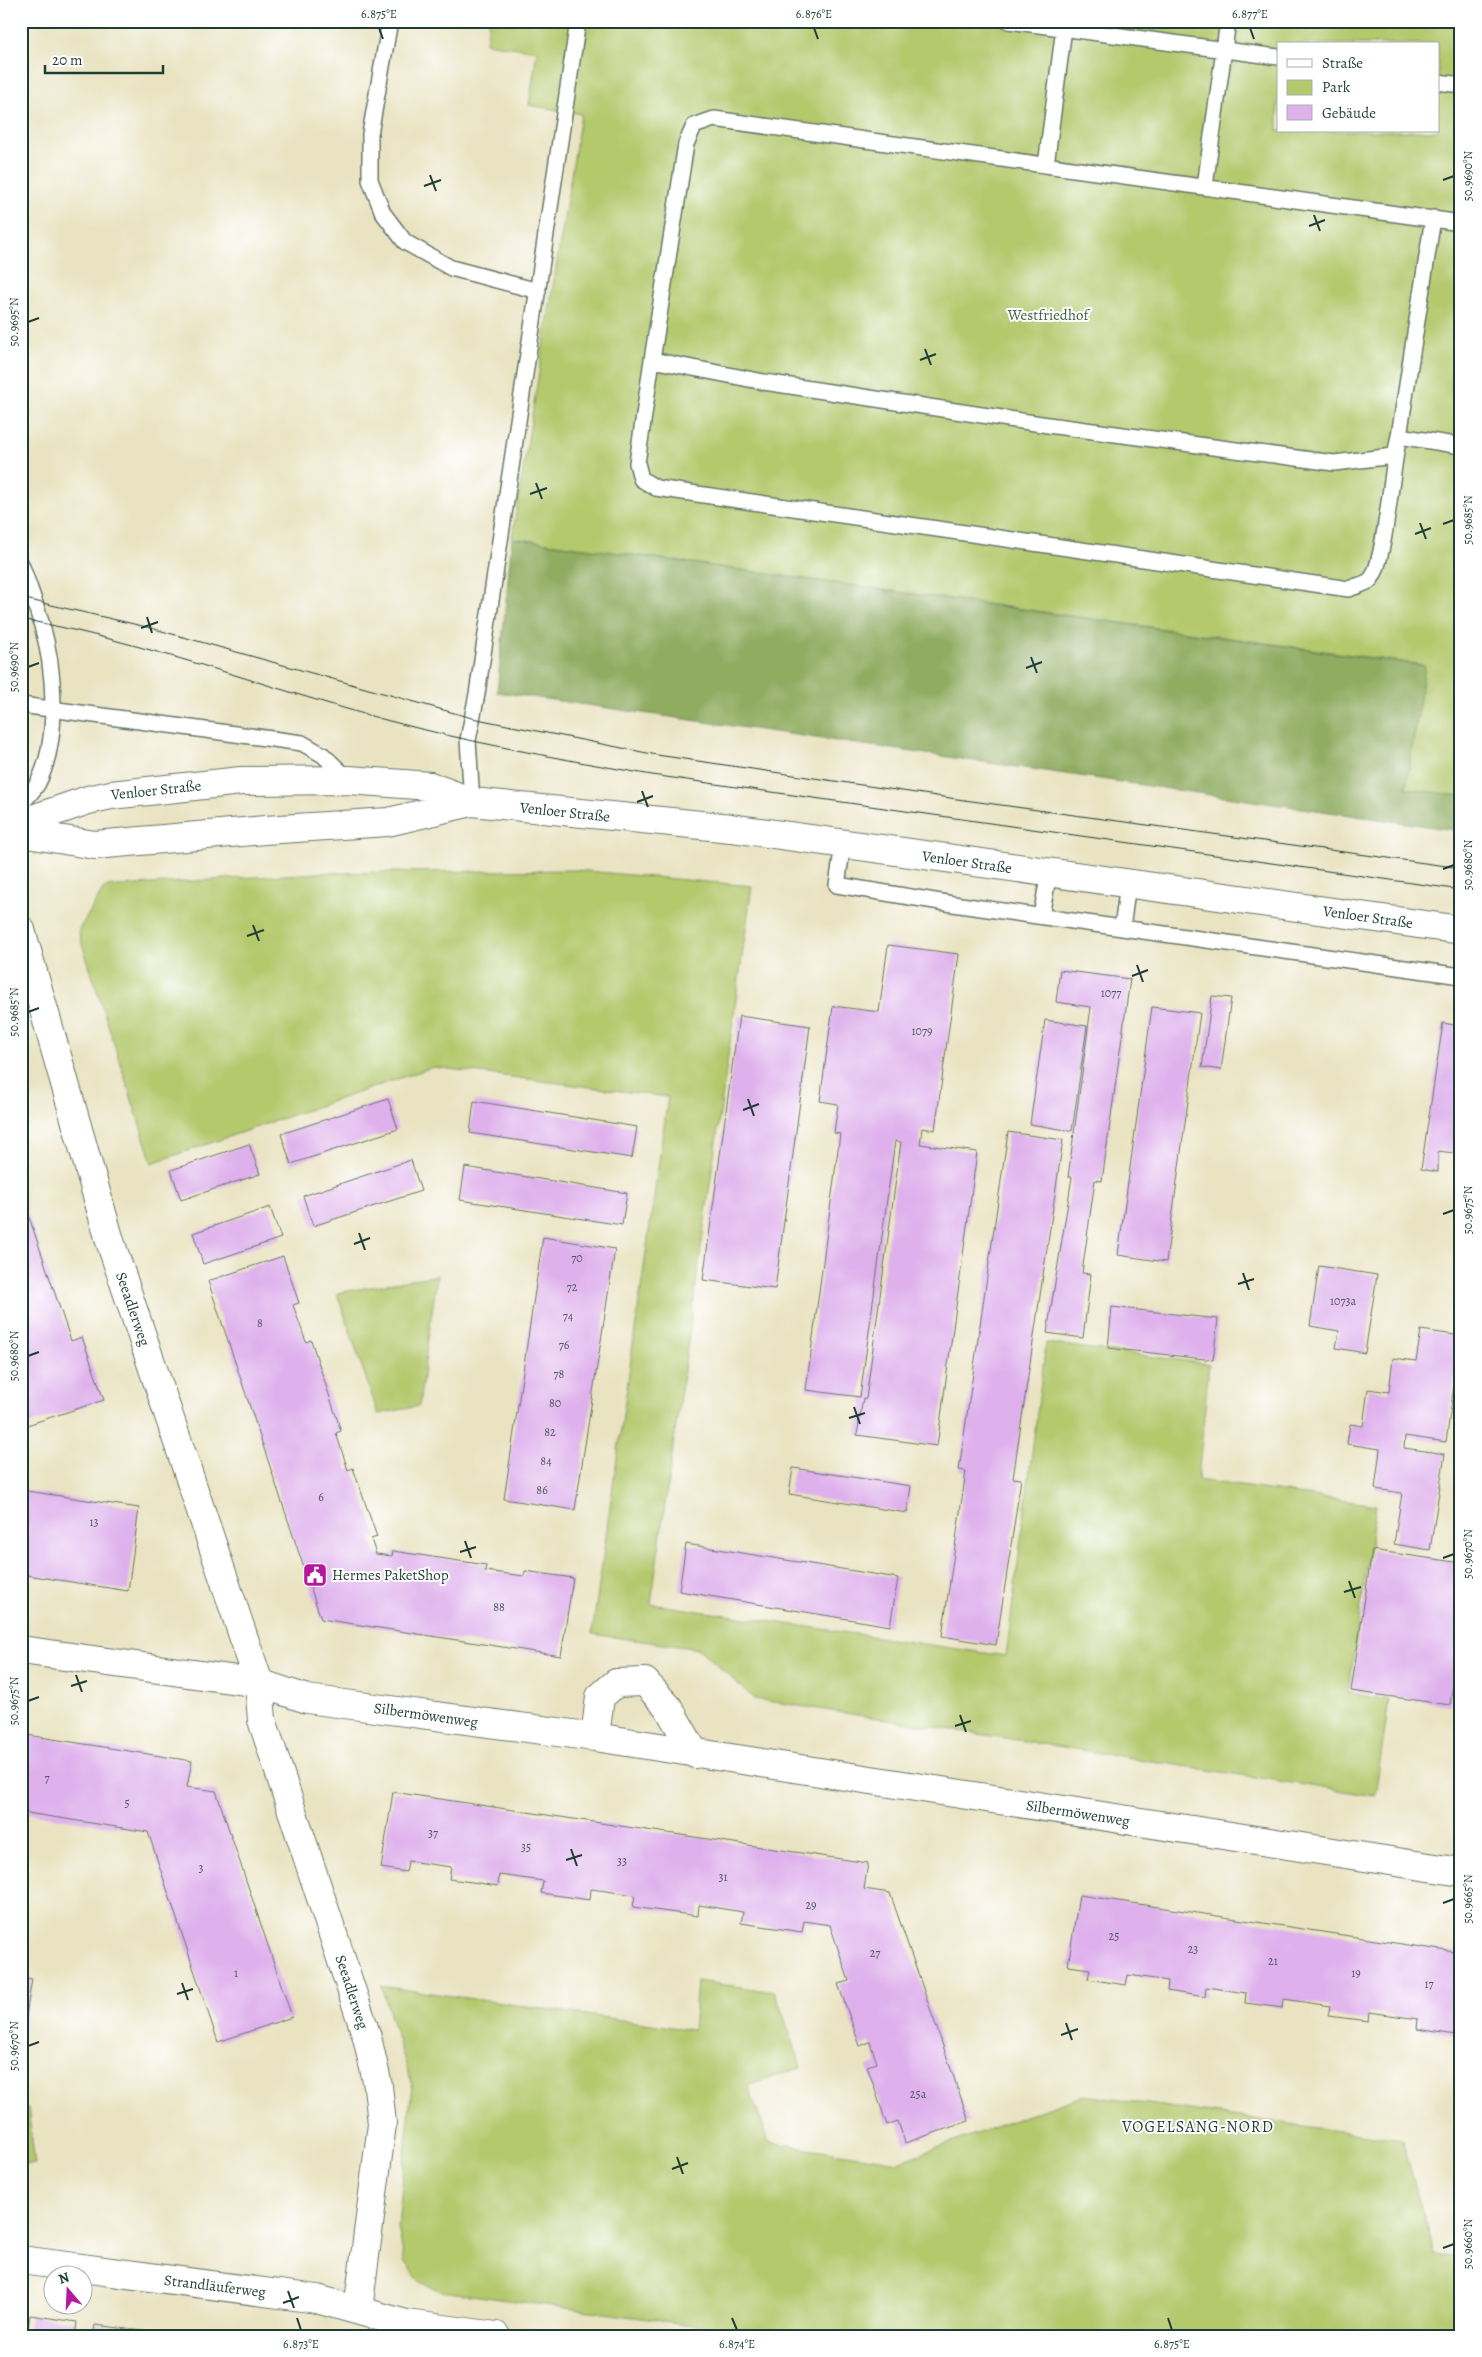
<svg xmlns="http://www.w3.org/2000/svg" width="1482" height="2357" font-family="Alegreya,serif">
	<rect width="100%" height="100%" fill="#fff"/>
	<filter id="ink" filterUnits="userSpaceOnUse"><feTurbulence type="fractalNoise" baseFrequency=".02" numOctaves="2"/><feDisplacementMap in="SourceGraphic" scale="10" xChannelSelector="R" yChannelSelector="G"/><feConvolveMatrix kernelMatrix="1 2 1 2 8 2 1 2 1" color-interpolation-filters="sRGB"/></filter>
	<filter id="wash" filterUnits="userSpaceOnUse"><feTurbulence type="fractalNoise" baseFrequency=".0096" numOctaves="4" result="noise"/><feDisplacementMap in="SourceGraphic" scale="20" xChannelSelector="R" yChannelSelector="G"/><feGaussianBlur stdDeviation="1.12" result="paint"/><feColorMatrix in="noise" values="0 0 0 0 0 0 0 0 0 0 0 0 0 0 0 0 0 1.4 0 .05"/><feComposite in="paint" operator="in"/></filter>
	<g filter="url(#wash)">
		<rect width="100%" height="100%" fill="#eae3c2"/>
		<path fill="#b4c86c" stroke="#6a8250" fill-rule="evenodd" d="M489 21H1461V796L1406 789 1425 665 512 538 581 114 529 105 537 51 486 43ZM1278 44H1438V131H1278Z
			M576 870 752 886 651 1604 1006 1656 1046 1343 1209 1364 1198 1480 1376 1505 1348 1693 1389 1700 1375 1796 755 1699 699 1649 592 1634 668 1097 433 1067 152 1163 78 931 105 887 317 873Z
			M437 1275 419 1406 378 1414 337 1293Z
			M697 1981 775 1992 802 2067 748 2086 769 2142 898 2162 1084 2095 1402 2140 1435 2255 1461 2258V2336H774L441 2291 420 2282 404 2261 398 2226 412 2084 381 1986 693 2030Z
			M28 2108 35 2164 21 2165V2109Z"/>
		<path fill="#8fac60" stroke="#57744a" d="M512 538 1425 666 1406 788 1461 796V831L497 692Z"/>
		<g id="blocks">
			<path fill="#deb0ec" d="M888 945 959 954 935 1130 922 1128 920 1144 977 1152 937 1446 857 1435 863 1398 866 1399 901 1142 895 1141 860 1397 806 1390 840 1134 834 1133 838 1104 820 1101 833 1006 879 1012Z
				M1060 970 1130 979 1102 1181 1095 1180 1082 1273 1091 1274 1083 1338 1047 1333 1072 1177H1068L1091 1007 1056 1002Z
				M1212 996 1231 998 1221 1070 1202 1067Z
				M1152 1007 1200 1013 1166 1262 1118 1255Z
				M739 1016 810 1026 775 1289 703 1280Z
				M1045 1020 1087 1026 1072 1131 1030 1124Z
				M1443 1023 1461 1026V1154L1438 1151V1172L1421 1169Z
				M388 1099 398 1129 291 1164 281 1134Z
				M474 1101 637 1127 632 1158 470 1133Z
				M1008 1132 1063 1140 1013 1478 1021 1479 996 1645 942 1636 966 1471 959 1470Z
				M249 1144 260 1174 181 1200 171 1170Z
				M411 1160 421 1191 313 1226 303 1196Z
				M465 1167 627 1193 622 1225 460 1200Z
				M21 1188 24 1196H22L71 1341 82 1337 104 1400 24 1426 21 1419Z
				M270 1207 281 1238 203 1264 193 1233Z
				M543 1237 615 1249 575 1510 504 1499Z
				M283 1256 299 1303 293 1305 306 1342 311 1340 341 1431 336 1433 348 1470 353 1468 377 1537 371 1539 376 1554 392 1556 393 1551 486 1565 485 1571 524 1576 525 1571 573 1578 561 1656 321 1619 208 1281Z
				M1319 1266 1377 1275 1365 1353 1336 1348 1339 1331 1310 1326Z
				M1112 1307 1218 1319 1213 1360 1108 1348Z
				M1421 1330 1461 1336 1446 1442 1405 1436 1404 1448 1445 1454 1430 1550 1394 1544 1402 1493 1375 1489 1380 1449 1347 1444 1350 1424 1363 1426 1368 1389 1389 1392 1393 1358 1416 1361Z
				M793 1468 911 1486 907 1513 789 1494Z
				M21 1490 139 1508 128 1591 21 1574Z
				M686 1544 898 1578 890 1626 679 1591Z
				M1372 1550 1461 1563V1633L1450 1705 1351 1691Z
				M21 1734 192 1761 187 1787 216 1791 292 2017 218 2042 148 1832 21 1812Z
				M393 1792 868 1863 864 1889 890 1893 969 2121 905 2143 898 2121 887 2125 867 2066 877 2063 870 2042 860 2046 838 1984 849 1981 830 1925 804 1921 802 1932 741 1923 743 1912 699 1905 698 1916 633 1907 635 1895 591 1889 590 1900 541 1893 543 1881 499 1875 498 1886 472 1882 449 1879 451 1867 408 1861 406 1872 381 1868Z
				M1079 1895 1461 1953V2026L1458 2025 1456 2035 1417 2029 1418 2019 1369 2012 1368 2021 1328 2016 1330 2006 1284 1999 1283 2008 1245 2003 1246 1993 1206 1987 1205 1997 1167 1991 1168 1981 1128 1975 1126 1985 1088 1979 1090 1969 1068 1966Z
				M21 1977 32 1979 22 2040H21Z
				M30 2315 77 2322 75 2336H27Z
				M95 2325 167 2334V2336H93Z"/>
		</g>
	</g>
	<g filter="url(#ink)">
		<use href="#blocks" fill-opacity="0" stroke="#676" stroke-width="1"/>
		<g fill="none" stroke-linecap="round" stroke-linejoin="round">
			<defs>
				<path id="lane" d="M390 21 370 134V180L383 213 405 242 451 268 538 291
					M1009 21 1278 57
					M1438 82 1461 85
					M1046 165 1064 28
					M1205 186 1228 21
					M1433 218 1399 436 1461 446
					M652 360 686 144 694 126 714 119 1461 223
					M1394 456 1334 463 1048 425 764 382 652 360 637 463 641 479 656 488 1349 589C1355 586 1366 584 1370 580 1385 567 1392 463 1399 436
					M21 564C28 583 35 602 41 622 55 668 60 739 38 783 34 790 27 797 21 804
					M21 705 302 743 323 755 349 780
					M472 802 468 740 477 694 578 21
					M843 844 837 885 953 904 1461 976
					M1041 916 1049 873
					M1122 928 1128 884"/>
				<path id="street" d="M21 930 110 1241 259 1683 262 1720 367 2037 378 2086 382 2124 358 2310
					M21 1650 259 1683 307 1699 595 1737 1461 1872
					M595 1737 600 1697 616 1683 645 1682 668 1707 695 1754
					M21 2260 317 2299 406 2324 496 2336"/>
				<path id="secondary" d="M21 823 88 800 111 795 241 781 349 780 430 786 472 802 731 828 1461 930
					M21 833 95 845 265 830 388 822 472 802"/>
			</defs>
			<use href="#lane" stroke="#676" stroke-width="18"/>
			<use href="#street" stroke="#676" stroke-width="30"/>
			<use href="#secondary" stroke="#676" stroke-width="30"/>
			<use href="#lane" stroke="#fff" stroke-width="15"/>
			<use href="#street" stroke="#fff" stroke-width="28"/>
			<use href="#secondary" stroke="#fff" stroke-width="28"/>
			<path stroke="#1f3d34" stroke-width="1" d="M21 598 151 628 472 718 657 755 957 799 1461 868
				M21 619C144 642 262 686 382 719 471 743 562 759 652 775L1461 890"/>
		</g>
	</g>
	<path fill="none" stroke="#1f3d34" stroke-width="2" d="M379 28 383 39M814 28 818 39M1250 28 1254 39M430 175 436 191M1443 180 1454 176M424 186 441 180M1314 215 1320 231M1309 226 1325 220M28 322 39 318M925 349 931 365M920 360 936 354M536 483 542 499M530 494 547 488M1420 523 1426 539M1443 524 1454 520M1415 534 1431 528M147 617 152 633M141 628 158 622M1031 657 1037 673M28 667 39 663M1026 668 1042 662M642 791 648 807M637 802 653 796M1443 869 1454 865M253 925 259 941M247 936 264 930M1137 965 1143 982M1132 976 1148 970M28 1012 39 1008M748 1099 754 1116M743 1110 759 1104M1443 1214 1454 1210M359 1233 365 1250M354 1244 370 1238M1243 1273 1249 1290M1238 1284 1254 1279M28 1356 39 1352M854 1407 860 1424M849 1418 865 1413M465 1541 471 1558M460 1552 476 1547M1443 1558 1454 1554M1349 1581 1355 1598M1344 1592 1361 1587M76 1675 82 1692M71 1686 87 1681M28 1701 39 1697M960 1715 966 1732M955 1726 971 1721M571 1849 577 1866M566 1860 582 1855M1443 1903 1454 1899M182 1983 188 2000M177 1994 193 1989M1066 2023 1072 2040M1061 2035 1078 2029M28 2046 39 2042M677 2157 683 2174M672 2169 688 2163M1443 2248 1454 2244M288 2291 294 2308M283 2303 299 2297M297 2318 301 2330M732 2318 737 2330M1168 2318 1172 2330"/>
	<defs>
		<symbol id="civic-square" viewBox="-11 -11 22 22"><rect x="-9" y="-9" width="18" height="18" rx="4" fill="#b5179e" stroke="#fff"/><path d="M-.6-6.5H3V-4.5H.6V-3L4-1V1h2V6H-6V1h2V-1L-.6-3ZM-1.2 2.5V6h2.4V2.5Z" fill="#fff"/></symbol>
	</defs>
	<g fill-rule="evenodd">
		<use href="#civic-square" x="301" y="1561" width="28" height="28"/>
	</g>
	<g text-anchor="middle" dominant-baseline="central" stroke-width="4" stroke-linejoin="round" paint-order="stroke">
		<g font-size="12" fill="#4f5a62">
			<text x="1111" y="993">1077</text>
			<text x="922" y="1031">1079</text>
			<text x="577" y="1258">70</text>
			<text x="572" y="1287">72</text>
			<text x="1343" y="1301">1073a</text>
			<text x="568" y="1316">74</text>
			<text x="260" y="1323">8</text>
			<text x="564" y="1345">76</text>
			<text x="559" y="1374">78</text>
			<text x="555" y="1403">80</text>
			<text x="550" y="1432">82</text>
			<text x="546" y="1461">84</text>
			<text x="542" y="1490">86</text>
			<text x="321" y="1497">6</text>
			<text x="94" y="1522">13</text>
			<text x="499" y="1607">88</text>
			<text x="47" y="1778">7</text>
			<text x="127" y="1803">5</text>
			<text x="433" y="1833">37</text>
			<text x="526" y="1847">35</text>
			<text x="622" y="1861">33</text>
			<text x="201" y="1868">3</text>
			<text x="723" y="1877">31</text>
			<text x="811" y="1905">29</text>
			<text x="1114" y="1936">25</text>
			<text x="1193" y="1949">23</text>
			<text x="875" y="1953">27</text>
			<text x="1273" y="1961">21</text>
			<text x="236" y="1973">1</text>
			<text x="1356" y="1973">19</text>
			<text x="1429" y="1984">17</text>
			<text x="918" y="2094">25a</text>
		</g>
		<g font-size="15" fill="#446042" stroke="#fff">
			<text x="1048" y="315">Westfriedhof</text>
		</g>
		<g font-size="15" fill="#1f3d34" stroke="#fff">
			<text transform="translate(156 790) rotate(-6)">Venloer Straße</text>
			<text transform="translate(565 812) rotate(6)">Venloer Straße</text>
			<text transform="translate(967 862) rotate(8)">Venloer Straße</text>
			<text transform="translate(1368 917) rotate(8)">Venloer Straße</text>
			<text transform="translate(133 1309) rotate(71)">Seeadlerweg</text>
			<text transform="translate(426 1715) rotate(8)">Silbermöwenweg</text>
			<text transform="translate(1078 1813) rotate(9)">Silbermöwenweg</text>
			<text transform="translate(352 1992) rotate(72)">Seeadlerweg</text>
			<text transform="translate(215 2286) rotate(7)">Strandläuferweg</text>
		</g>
		<g font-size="15" fill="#1f3d34" stroke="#fff" text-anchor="start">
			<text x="332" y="1575">Hermes PaketShop</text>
		</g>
		<g font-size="16" letter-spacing="1" fill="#1f3d34" stroke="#fff">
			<text x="1198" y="2127">VOGELSANG-NORD</text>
		</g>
	</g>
	<rect width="1482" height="2357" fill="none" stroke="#fff" stroke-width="55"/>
	<rect x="1277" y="42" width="162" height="90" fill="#ffffff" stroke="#a5b1ae"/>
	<rect x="1287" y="59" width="25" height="8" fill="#ffffff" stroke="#a5b1ae"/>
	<text x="1322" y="68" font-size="15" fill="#1f3d34">Straße</text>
	<rect x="1287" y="80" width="25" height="15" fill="#b4c86c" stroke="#a5b1ae"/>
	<text x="1322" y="92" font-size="15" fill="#1f3d34">Park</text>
	<rect x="1287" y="105" width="25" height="15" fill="#deb0ec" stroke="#a5b1ae"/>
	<text x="1322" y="118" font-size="15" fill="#1f3d34">Gebäude</text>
	<g transform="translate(68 2290) rotate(341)"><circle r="24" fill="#ffffff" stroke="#a5b1ae"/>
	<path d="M0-4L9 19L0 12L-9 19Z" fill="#b5179e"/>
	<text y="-8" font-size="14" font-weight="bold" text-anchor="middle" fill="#1f3d34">N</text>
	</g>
	<path d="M45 65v8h118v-8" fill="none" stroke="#1f3d34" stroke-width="2.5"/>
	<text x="52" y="65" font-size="15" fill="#1f3d34" stroke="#ffffff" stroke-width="4" paint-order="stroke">20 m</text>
	<rect x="28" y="28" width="1426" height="2302" fill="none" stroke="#1f3d34" stroke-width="2"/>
	<g font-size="12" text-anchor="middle" fill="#1f3d34">
		<text x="379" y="18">6.875°E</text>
		<text x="814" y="18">6.876°E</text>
		<text x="1250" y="18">6.877°E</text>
		<text transform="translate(1468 176) rotate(-90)" y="4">50.9690°N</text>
		<text transform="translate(14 322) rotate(-90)" y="4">50.9695°N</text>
		<text transform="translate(1468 520) rotate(-90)" y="4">50.9685°N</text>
		<text transform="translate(14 667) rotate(-90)" y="4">50.9690°N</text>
		<text transform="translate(1468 865) rotate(-90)" y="4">50.9680°N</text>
		<text transform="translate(14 1012) rotate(-90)" y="4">50.9685°N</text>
		<text transform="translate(1468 1210) rotate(-90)" y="4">50.9675°N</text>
		<text transform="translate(14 1356) rotate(-90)" y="4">50.9680°N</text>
		<text transform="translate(1468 1554) rotate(-90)" y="4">50.9670°N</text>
		<text transform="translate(14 1701) rotate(-90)" y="4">50.9675°N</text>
		<text transform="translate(1468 1899) rotate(-90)" y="4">50.9665°N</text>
		<text transform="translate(14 2046) rotate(-90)" y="4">50.9670°N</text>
		<text transform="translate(1468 2244) rotate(-90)" y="4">50.9660°N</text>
		<text x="301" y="2348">6.873°E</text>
		<text x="737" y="2348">6.874°E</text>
		<text x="1172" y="2348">6.875°E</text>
	</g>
</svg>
